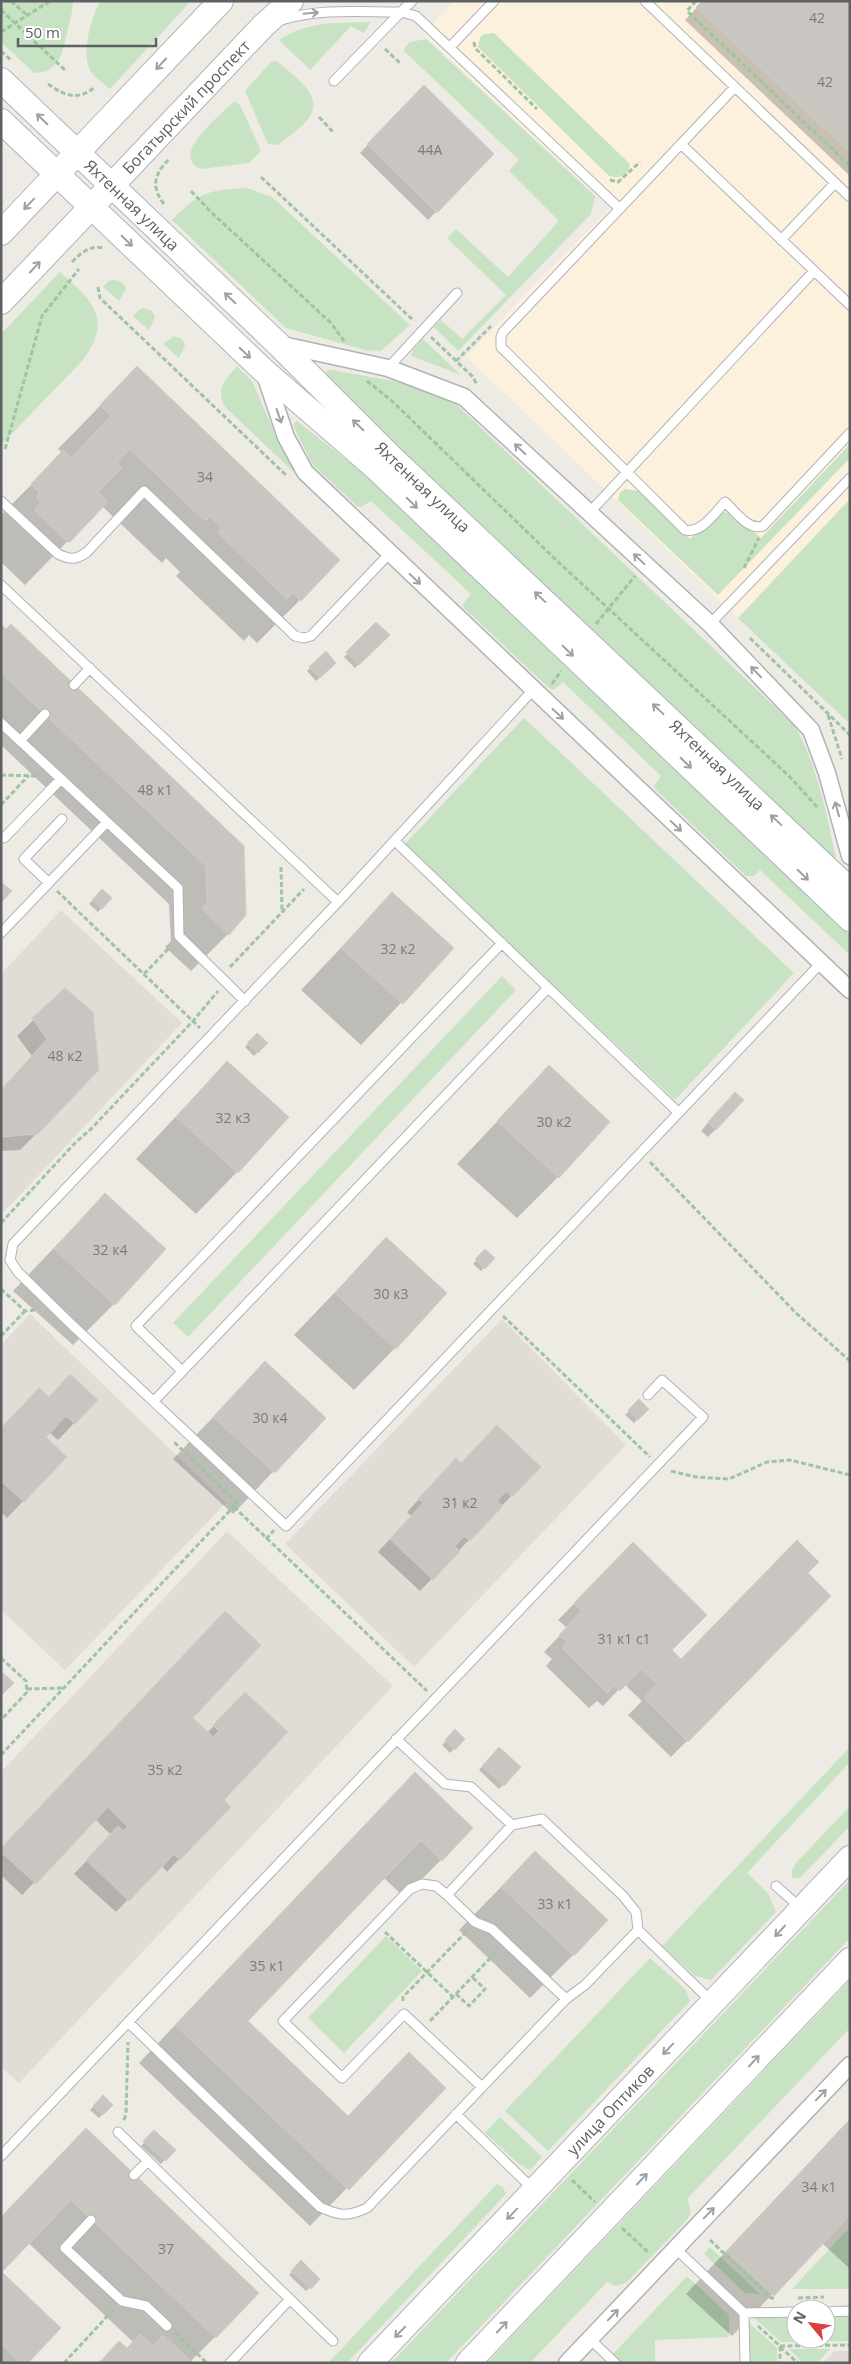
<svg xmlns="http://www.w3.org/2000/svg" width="851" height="2364" font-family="'Open Sans',sans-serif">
	<rect width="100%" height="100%" fill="#eeebe5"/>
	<path fill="#fbf1dd" d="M454 1H850V499L738 618 466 356 610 208 423 34Z"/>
	<path fill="#e1dcd6" d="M61 910 182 1023 1 1215V974Z
		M30 1314 226 1503 65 1670 1 1610V1345Z
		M502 1319 626 1445 414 1667 285 1544Z
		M227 1531 393 1686 19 2083 1 2067V1772Z
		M834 2351H850V2363H823Z"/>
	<path fill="#c7e3c3" d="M1 1H73C73 10 70 20 68 28 63 50 61 73 34 73L1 42Z
		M100 1H191L110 89C104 84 94 77 90 70 81 51 91 20 100 1Z
		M371 22 364 33 351 26 310 70 279 40C307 21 339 23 371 22Z
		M494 33 630 164C629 176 617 180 608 175L478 47 480 37 485 34Z
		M426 39 595 196 591 214 458 351 434 327 441 320 462 339 506 295 447 238 456 229 508 277 559 221 509 171 519 160 403 50 410 42Z
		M277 61C291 74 327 96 308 119 300 129 288 137 278 145L268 144 245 91 271 62Z
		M236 102 240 105 261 151 249 163 201 169C169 155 219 117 232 103Z
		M247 188 272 197 410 325 381 351 365 350 286 328 172 220C200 192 208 190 247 188Z
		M60 272C92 300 114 319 82 361L1 445V334Z
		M114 280 122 282 126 289 119 301 103 287 109 281Z
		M144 308 152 311 155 317 149 330 133 316 139 310Z
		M174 336 182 339 185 345 179 358 163 344Z
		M423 339 461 375 411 356 413 350Z
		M237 366 252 381 278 441 298 476 225 407C215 389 225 380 237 366Z
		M331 370 406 383 456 404 795 726C820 771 827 819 838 868L325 379 326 371Z
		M297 421 369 478 850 935V955L760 870 754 876H746L656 790 654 786 661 776 563 682 553 690 549 688 464 608 463 604 471 594 371 501 361 507 357 506 312 464 293 425Z
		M850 444V458L718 595 618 500 620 493 625 489 638 491 690 539 719 512 732 513 761 538Z
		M850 499V724L738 618Z
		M524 718 794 973 675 1100 405 844Z
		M502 976 516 990 188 1337 173 1323Z
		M850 1747V1762L747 1873 768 1893 776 1912 711 1980 695 1976 662 1946Z
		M850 1806V1826L800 1878H792V1871L796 1863Z
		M850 1880V1938L446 2363H391Z
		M386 1936 422 1971 344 2053 308 2018Z
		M650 1958 685 1989 690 2001 548 2151 505 2111Z
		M850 1980V2028L687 2199C692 2211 692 2214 683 2224L626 2283 615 2286 607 2282 530 2363H487Z
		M500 2117 542 2157 530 2170 519 2164 485 2133Z
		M497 2184 503 2187 506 2194 347 2363H328Z
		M850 2227V2289H792Z
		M710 2247 760 2294 745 2293 704 2254Z
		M687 2276 729 2315V2337L655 2340V2363H621L612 2355Z
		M850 2314V2341L781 2342 752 2316 796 2315V2339H826V2315Z
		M747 2321 777 2348V2363H748Z
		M789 2349H830L817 2363H803Z"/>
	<path fill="#0003" d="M703 1H850V176L685 20Z
		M424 87 492 154 428 220 360 153Z
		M137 368 300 600 257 643 249 635 244 641 176 576 180 572 166 558 162 563 102 506 25 585 1 562V515L63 453 58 449Z
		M376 624 388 635 355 668 344 657Z
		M1 625 243 846 228 934 191 971 165 947 171 941 169 904 1 745Z
		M326 653 335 663 316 681 307 671Z
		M102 891 111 898 98 912 89 904Z
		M392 894 452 949 361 1045 301 990Z
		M65 990 37 1133 20 1150 1 1151V1090L32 1056 17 1036Z
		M257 1035 266 1043 254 1056 245 1047Z
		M227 1062 237 1172 196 1214 136 1159Z
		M549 1067 558 1177 517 1218 457 1164Z
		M727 1101 716 1129 708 1137 701 1131Z
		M105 1194 114 1304 73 1345 13 1291Z
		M386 1239 395 1348 354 1390 294 1335Z
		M485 1251 493 1258 481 1271 473 1264Z
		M265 1363 324 1418 233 1514 173 1459Z
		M96 1400 58 1440 49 1432 44 1437 65 1457 7 1518 1 1512V1429Z
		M639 1401 647 1409 634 1423 625 1415Z
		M539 1467 420 1591 378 1552 411 1516 407 1512 444 1472Z
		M633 1544 670 1650 681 1661 806 1573 829 1596 671 1757 628 1715 642 1701 624 1684 603 1706 597 1701 589 1708 546 1666 552 1659 544 1652 567 1628 558 1620Z
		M233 1706 222 1800 179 1859 167 1872 161 1865 116 1912 74 1874 111 1835 95 1819 22 1895 1 1875V1849L191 1718 207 1733Z
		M455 1731 464 1739 450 1753 442 1745Z
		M499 1749 519 1767 499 1789 479 1770Z
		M415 1774 441 1860 404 1897 383 1877 246 2021 347 2117 444 2088 310 2226 139 2063Z
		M535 1852 573 1955 530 1998 459 1930Z
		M103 2097 111 2105 99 2118 90 2110Z
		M850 2119V2269L822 2243 732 2336 686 2294Z
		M86 2130 215 2337 190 2362 126 2349 133 2342 1 2217Z
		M154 2132 174 2150 161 2164 141 2146Z
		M301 2262 318 2279 306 2291 289 2275Z
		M1 2273 26 2363H1Z"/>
	<path fill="#c9c6c1" stroke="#d2ccc4" d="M702 1H850V152L696 7Z
		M424 85 494 154 437 213 367 144Z
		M137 366 340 560 301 601 293 593 287 599 218 533 222 528 210 516 205 521 130 449 117 463 122 468 98 492 108 502 69 543 34 510 41 502 36 497 40 493 31 484 63 450 71 458 111 416 100 405Z
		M376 622 390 635 359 665 346 652Z
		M1 624 6 629 11 624 244 846 246 915 229 935 202 909 207 903 206 866 1 673Z
		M326 651 336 663 320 678 309 667Z
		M1 882 12 891 1 903Z
		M102 889 112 898 102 909 92 900Z
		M392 892 454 948 403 1004 341 948Z
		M65 988 93 1012 99 1070 38 1134 1 1137V1090L47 1039 32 1018Z
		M257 1033 268 1043 258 1053 247 1043Z
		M227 1061 289 1117 238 1173 176 1117Z
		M549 1065 610 1122 559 1178 497 1121Z
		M735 1092 744 1100 716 1130 708 1122Z
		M105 1193 166 1249 115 1305 54 1249Z
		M386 1237 447 1293 396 1349 335 1293Z
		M485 1249 495 1258 485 1269 475 1259Z
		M265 1361 326 1418 275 1473 213 1417Z
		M70 1374 98 1400 75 1424 66 1416 46 1437 67 1457 24 1502 3 1483 1 1485V1428L39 1388 49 1397Z
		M639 1399 649 1409 638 1420 628 1410Z
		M497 1425 541 1467 512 1497 506 1491 497 1501 503 1506 470 1541 464 1536 455 1546 460 1551 433 1580 390 1539 423 1503 418 1499 456 1458 461 1463Z
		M797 1540 819 1562 808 1573 831 1596 688 1742 644 1698 657 1684 641 1669 620 1691 614 1685 607 1693 562 1648 567 1642 559 1635 582 1611 574 1603 633 1542 707 1615 672 1650 681 1659Z
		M225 1611 261 1645 193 1718 213 1737 219 1731 213 1725 245 1692 288 1732 224 1800 231 1807 180 1860 174 1854 129 1901 86 1860 118 1826 123 1831 128 1827 108 1807 36 1884 1 1852V1848Z
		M1 1671 14 1683 1 1696Z
		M455 1729 465 1739 455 1750 445 1740Z
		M499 1747 521 1767 504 1786 482 1766Z
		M415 1772 473 1828 442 1861 421 1840 248 2021 348 2116 409 2052 446 2088 349 2190 175 2025Z
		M535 1851 608 1920 574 1956 501 1887Z
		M103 2095 113 2105 103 2115 93 2106Z
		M850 2121V2215L774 2296 727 2252Z
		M86 2128 259 2293 216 2338 71 2200 2 2272 61 2328 28 2363H21L1 2344V2217Z
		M154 2130 176 2150 166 2161 143 2141Z
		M301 2260 320 2279 311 2289 291 2271Z
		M140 2334 153 2346 163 2335 193 2363H99L119 2341 127 2348Z"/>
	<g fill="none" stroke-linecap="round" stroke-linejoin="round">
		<defs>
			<path id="lane" d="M645 1 850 197
				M281 20C320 8 361 12 401 12L412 1
				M450 47 494 1
				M334 81 401 12 416 16 619 208
				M735 87 503 332 501 337V347L685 530C701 534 715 513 725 502 735 511 748 531 763 526L850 433
				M681 144 850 305
				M781 240 835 183
				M388 368 457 293
				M1 501 58 554C70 560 76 560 87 552L144 491 295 636 304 638 311 636 389 554
				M589 513 814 271
				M1 585 338 902
				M710 624 850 478
				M74 685 90 668
				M533 690 338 902 13 1244 10 1260 18 1272 70 1323 286 1526 821 963
				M1 723 178 888 179 936 245 1001
				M20 741 45 714
				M4 838 61 779
				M395 841 678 1112
				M49 883 24 859 62 819
				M1 933 107 822
				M182 1371 136 1326 502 943
				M154 1401 548 988
				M396 1739 445 1784 471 1787 512 1825
				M776 1886 802 1909
				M447 1895 512 1825 542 1819 623 1896 636 1912 638 1930 712 2002
				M129 2023 320 2207C340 2216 347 2217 367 2208L566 1999 585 1985 638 1930
				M482 2087 404 2014 342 2078 283 2021 410 1889 422 1884 436 1886 447 1895 475 1922 492 1929 566 1999
				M456 2114 534 2190
				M118 2132 333 2341
				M1 2156 703 1417 662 1380 648 1395
				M134 2175 148 2161
				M91 2220 65 2248 122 2301 146 2306 167 2326
				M676 2249 744 2313 796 2312
				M826 2312 850 2311
				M744 2313 745 2363
				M590 2339 615 2363
				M230 2363 290 2299"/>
			<path id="street" d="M278 344 388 368 464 397 710 624 811 730 827 773 850 856
				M264 372 286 437 305 472 850 990
				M567 2363 850 2065"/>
			<g id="secondary">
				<path id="s1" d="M1 80 278 344 391 457 850 890"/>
				<path d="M1 121 263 370 377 469 850 919"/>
				<path d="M1 233 221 1"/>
				<path id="s2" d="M1 302 264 25 291 1"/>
				<path id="s3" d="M370 2363 850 1858"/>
				<path d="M468 2363 850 1960"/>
			</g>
		</defs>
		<use href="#lane" stroke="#b0b3b6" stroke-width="11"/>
		<use href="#street" stroke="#b0b3b6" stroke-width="19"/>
		<use href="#secondary" stroke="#b1b5b9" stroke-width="26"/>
		<path stroke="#9ec4a4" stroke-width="3" stroke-dasharray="5 2.5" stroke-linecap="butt" d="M11 1 28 16
			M696 1 687 11 850 166
			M1 10 66 71
			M1 32 50 1
			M474 42 475 48 537 109
			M385 49 400 63
			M1 51 12 61
			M48 84C65 96 78 101 95 87
			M319 117 334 133
			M261 177 414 321
			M610 180 618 182 640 162
			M191 191 212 213 331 323 344 341
			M164 204C150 186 155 173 170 158
			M72 262C81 253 89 245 103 248
			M98 287 100 298 287 476
			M431 337 473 377 477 385
			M456 361 491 326
			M367 381 392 401 554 558 789 776 819 809
			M5 449 42 316 79 269
			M744 568 759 538
			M596 624 635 576
			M750 638 850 735
			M552 684 561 671
			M828 715 842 759
			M1 775 38 776
			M1 805 29 775
			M281 867 282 911
			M57 891 200 1028
			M230 967 304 889
			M144 974 171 946
			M650 1162 796 1313 850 1361
			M1 1223 76 1142 91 1129 193 1021 218 991
			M1 1289 25 1311 36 1310
			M503 1316 650 1457
			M1 1336 25 1311
			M671 1471 696 1477 729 1479 767 1462 790 1460 850 1475
			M234 1507 427 1691
			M266 1539 274 1530
			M1 1658 26 1681 27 1692 1 1720
			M27 1689 63 1688
			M1 1755 237 1503 173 1441
			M385 1932 453 1997
			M456 1994 469 2006 485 1989 472 1977
			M403 2001V1997L467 1931
			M430 2021 497 1951
			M124 2120 126 2114 128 2042
			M572 2180 595 2202
			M622 2228 649 2253
			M710 2240 771 2298H774
			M798 2298 824 2297
			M758 2326 780 2346V2363
			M175 2333 207 2363
			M780 2346 850 2345
			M780 2347 798 2363
			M64 2363 113 2310"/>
		<use href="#lane" stroke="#fff" stroke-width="9"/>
		<use href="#street" stroke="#fff" stroke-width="16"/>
		<use href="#secondary" stroke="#fff" stroke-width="24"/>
	</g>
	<defs><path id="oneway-shaft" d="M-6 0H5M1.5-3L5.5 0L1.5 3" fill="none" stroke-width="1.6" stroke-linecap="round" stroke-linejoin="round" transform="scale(1.25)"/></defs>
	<g stroke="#9ea0a2">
		<use href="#oneway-shaft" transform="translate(311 13) rotate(-5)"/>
		<use href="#oneway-shaft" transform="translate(161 64) rotate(133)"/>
		<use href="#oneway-shaft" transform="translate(42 119) rotate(-136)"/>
		<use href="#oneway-shaft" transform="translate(29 204) rotate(134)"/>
		<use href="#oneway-shaft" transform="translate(127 241) rotate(44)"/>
		<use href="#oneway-shaft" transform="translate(35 267) rotate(-47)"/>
		<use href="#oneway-shaft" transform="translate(230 298) rotate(-136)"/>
		<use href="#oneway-shaft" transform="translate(245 353) rotate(44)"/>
		<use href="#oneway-shaft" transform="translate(279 416) rotate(71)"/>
		<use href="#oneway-shaft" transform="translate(358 425) rotate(-136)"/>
		<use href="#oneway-shaft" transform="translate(520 449) rotate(-137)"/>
		<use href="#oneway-shaft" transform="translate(412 503) rotate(44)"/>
		<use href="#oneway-shaft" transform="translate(639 559) rotate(-137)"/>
		<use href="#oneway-shaft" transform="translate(415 579) rotate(43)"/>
		<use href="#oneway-shaft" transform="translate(540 597) rotate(-137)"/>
		<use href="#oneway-shaft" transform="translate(568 651) rotate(44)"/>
		<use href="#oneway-shaft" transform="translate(756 672) rotate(-134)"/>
		<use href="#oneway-shaft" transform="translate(658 709) rotate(-137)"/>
		<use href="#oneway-shaft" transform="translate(558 714) rotate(43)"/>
		<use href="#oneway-shaft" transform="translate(686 763) rotate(44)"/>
		<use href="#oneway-shaft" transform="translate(837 809) rotate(-106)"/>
		<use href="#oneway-shaft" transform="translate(776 820) rotate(-137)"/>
		<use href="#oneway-shaft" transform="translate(676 826) rotate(43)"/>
		<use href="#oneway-shaft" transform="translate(803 875) rotate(44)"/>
		<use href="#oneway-shaft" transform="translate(780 1931) rotate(133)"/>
		<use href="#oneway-shaft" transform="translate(668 2049) rotate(134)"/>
		<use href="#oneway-shaft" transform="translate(754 2061) rotate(-47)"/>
		<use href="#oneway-shaft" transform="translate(821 2095) rotate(-46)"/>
		<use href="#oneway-shaft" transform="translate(642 2179) rotate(-47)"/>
		<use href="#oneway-shaft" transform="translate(709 2213) rotate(-46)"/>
		<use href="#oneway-shaft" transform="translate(512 2214) rotate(134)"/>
		<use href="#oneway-shaft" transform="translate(613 2315) rotate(-46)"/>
		<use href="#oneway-shaft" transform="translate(502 2327) rotate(-47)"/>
		<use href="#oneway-shaft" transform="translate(400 2332) rotate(134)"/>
	</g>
	<g text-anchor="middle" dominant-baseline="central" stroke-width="4" stroke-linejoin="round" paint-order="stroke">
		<g font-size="14" fill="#787a7b">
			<text x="817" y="17">42</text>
			<text x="825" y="81">42</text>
			<text x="430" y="149">44А</text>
			<text x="205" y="476">34</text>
			<text x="155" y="789">48 к1</text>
			<text x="398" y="948">32 к2</text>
			<text x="65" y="1055">48 к2</text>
			<text x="233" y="1117">32 к3</text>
			<text x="554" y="1121">30 к2</text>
			<text x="110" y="1249">32 к4</text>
			<text x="391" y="1293">30 к3</text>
			<text x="270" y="1417">30 к4</text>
			<text x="460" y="1502">31 к2</text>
			<text x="624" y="1638">31 к1 с1</text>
			<text x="165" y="1769">35 к2</text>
			<text x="555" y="1903">33 к1</text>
			<text x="267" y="1965">35 к1</text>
			<text x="819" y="2186">34 к1</text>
			<text x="166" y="2248">37</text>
		</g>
		<g font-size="16" fill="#5d6164" stroke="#fff">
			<text stroke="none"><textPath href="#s2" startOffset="269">Богатырский проспект</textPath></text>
			<text stroke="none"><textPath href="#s1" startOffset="181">Яхтенная улица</textPath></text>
			<text stroke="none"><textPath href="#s1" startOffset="586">Яхтенная улица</textPath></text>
			<text stroke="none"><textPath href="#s1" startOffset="991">Яхтенная улица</textPath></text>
			<text stroke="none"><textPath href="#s3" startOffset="349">улица Оптиков</textPath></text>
		</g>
	</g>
	<rect width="851" height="2364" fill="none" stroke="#5d6164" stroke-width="5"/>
	<g transform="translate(811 2324) rotate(299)"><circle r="24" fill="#ffffff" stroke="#bec0c1"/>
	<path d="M0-4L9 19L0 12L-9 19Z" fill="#db3e43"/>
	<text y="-8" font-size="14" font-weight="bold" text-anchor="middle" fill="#5d6164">N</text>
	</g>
	<path d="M18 38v8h138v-8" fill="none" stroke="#5d6164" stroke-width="2.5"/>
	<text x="25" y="38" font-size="15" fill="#5d6164" stroke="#ffffff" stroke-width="4" paint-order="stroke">50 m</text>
</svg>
